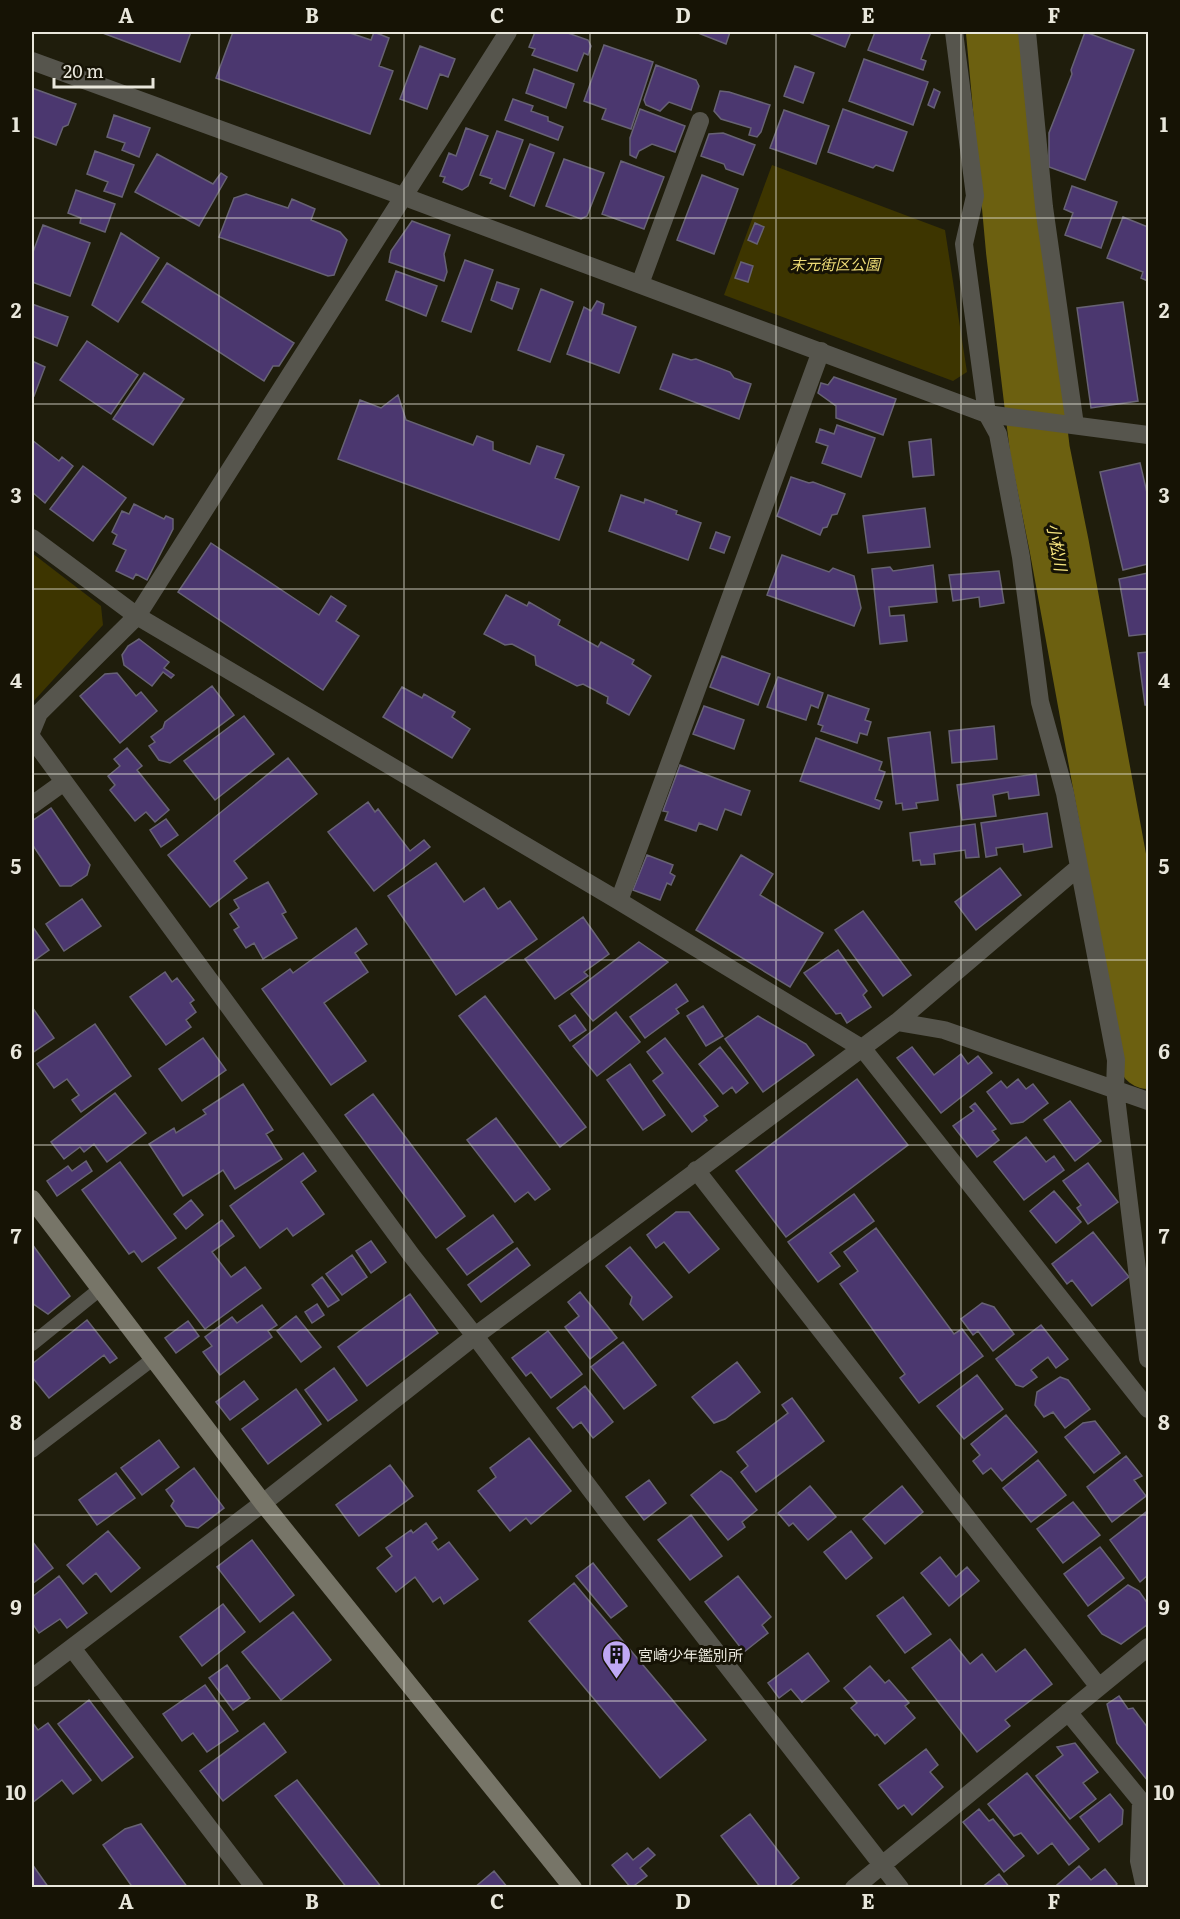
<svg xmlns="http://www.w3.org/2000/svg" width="1180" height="1919" font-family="Literata,'Noto Sans JP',serif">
	<rect width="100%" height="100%" fill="#1f1d0c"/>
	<path fill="#3d3500" d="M772 165 945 230 967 372 953 381 724 295Z
		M32 553 101 606 103 625 32 703Z"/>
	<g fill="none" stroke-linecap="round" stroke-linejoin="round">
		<path stroke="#6c6010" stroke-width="60" d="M996 32 1016 251 1040 451 1059 545 1136 966 1148 1059"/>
	</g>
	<path fill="#4b376f" stroke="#676274" stroke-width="1.5" d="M100 32H191L180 62Z
		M233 32H347L371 40 374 32 389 38 379 66 393 71 370 134 216 78Z
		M535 32H565L588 40 591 46 588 55 584 53 577 71 532 55 535 49 529 47Z
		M699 32H730L726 44 698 33Z
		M810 32H851L845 47 809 33Z
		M875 32H931L921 59 926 61 923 70 868 50Z
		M1085 32 1134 50 1085 180 1049 167V133L1072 74 1071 70Z
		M604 45 653 62 631 129 602 119 606 109 584 101Z
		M420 46 455 59 448 77 440 74 427 109 400 99Z
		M864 59 928 82 913 125 849 101Z
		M656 65 696 80 699 86 691 110 669 102 660 111 646 105 644 100Z
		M795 66 814 73 803 103 784 96Z
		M534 69 574 84 566 108 526 93Z
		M32 88 76 104 68 125 63 127 56 145 32 136Z
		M934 89 940 92 934 108 928 105Z
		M720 91 729 92 770 105 761 132 757 137 749 135 751 128 721 119 714 111Z
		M513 99 533 106 531 111 548 117V121L563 127 558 140 505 120Z
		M640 109 685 126 675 152 652 144 639 151 636 158 630 155V138Z
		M843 109 907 132 893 171 876 165 873 168 828 152Z
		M784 110 829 126 816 164 770 148Z
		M114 115 150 128 139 157 122 150 125 143 107 137Z
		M466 128 488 136 468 186 462 190 443 182 445 177 440 176 449 153 456 156Z
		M497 131 523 140 505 189 490 183 492 179 480 175Z
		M723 133 755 145 743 175 726 169 724 164 701 156 709 134Z
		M530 144 554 153 534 206 510 196Z
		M95 151 134 165 122 197 104 191 108 182 87 174Z
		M157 154 213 184 221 173 227 177 199 226 135 192Z
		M564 159 604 173 587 216 581 219 546 206Z
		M621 161 664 177 644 229 602 214Z
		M702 175 738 189 714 254 677 240Z
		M1072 186 1117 202 1101 248 1065 235 1073 213 1064 209Z
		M76 190 115 204 105 232 80 223 81 218 68 213Z
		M246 194 288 208 292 199 315 209 311 220 340 232 347 240 334 275 328 276 219 237 234 198Z
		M1123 217 1148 227V281L1141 278 1143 272 1107 258Z
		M412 221 450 235 444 254 447 272 444 281 389 262 391 251Z
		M755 223 764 227 757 244 748 240Z
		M43 225 90 243 70 296 32 282V255Z
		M121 233 159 258 118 322 92 305Z
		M465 260 493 270 471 332 442 321Z
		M741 262 753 266 748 282 735 278Z
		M167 263 294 343 279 366H273L264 381 142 302Z
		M396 271 437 286 426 316 386 300Z
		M497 282 519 289 512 309 491 300Z
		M541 289 573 302 550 362 518 350Z
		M597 301 604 304 602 314 636 327 619 373 567 354 584 307 591 311Z
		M1123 302 1138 401 1091 408 1077 308Z
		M32 304 68 317 57 346 32 336Z
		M87 341 138 375 111 414 60 380Z
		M673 354 691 360 696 359 730 372 734 378 751 384 739 419 660 389Z
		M32 361 45 367 34 396 32 395Z
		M144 373 184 399 153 445 113 419Z
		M834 377 896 399 883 435 836 418V406L818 393 821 383 828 385Z
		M398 395 406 420 473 445 477 436 493 442V450L530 464 537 446 564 455 555 478 579 487 559 540 338 459 360 400 381 408Z
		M837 425 875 438 861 477 822 463 828 446 816 442 820 429 834 434Z
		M931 439 934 475 913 477 909 442Z
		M32 440 59 461 62 457 73 466 45 503 32 492Z
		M1140 463 1148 497V564L1123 570 1100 472Z
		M83 466 126 498 93 541 50 509Z
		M791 477 809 483 813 482 845 494 837 514 832 515 827 527 823 528 820 535 777 516Z
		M621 495 644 503 645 499 677 511 676 514 701 523 688 560 609 531Z
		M134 504 164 519 166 516 173 519V529L147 580 136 574 133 579 116 571 126 550 113 544 117 535 112 532 122 511 129 514Z
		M925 508 930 547 868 553 863 516Z
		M716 532 730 537 724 553 710 548Z
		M211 543 319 615 331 596 346 606 336 621 359 636 323 690 178 592Z
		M782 555 829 572 833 568 854 576 861 608 854 626 767 595Z
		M933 565 937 602 889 607 890 616 904 615 907 641 880 644 872 569 890 567 893 571Z
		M999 571 1004 603 980 607 979 597 953 601 949 575Z
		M1148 573V638L1146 634 1129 636 1119 579Z
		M506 595 527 606 529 602 560 620 558 625 598 647 601 642 634 660 632 664 651 676 629 715 607 703 608 697 583 684 577 686 536 665 535 656 512 644 505 645 484 634Z
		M139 639 169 662 164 668 174 675 171 678 163 672 152 686 124 665 122 655 128 646Z
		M1148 652V705H1145L1138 653Z
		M722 656 770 674 758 705 710 687Z
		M117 673 136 696 141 692 157 711 120 743 80 696 105 674Z
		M778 677 823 693 818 708 811 705 806 720 767 707Z
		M212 686 234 715 170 763 159 760 149 746 155 742 151 737 163 728 165 722Z
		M402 687 422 698 424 694 455 712 452 717 470 729 452 758 383 717Z
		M828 695 869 709 865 720 871 722 867 735 860 733 857 743 821 731 823 726 818 724Z
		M704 706 744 720 734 749 693 734Z
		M244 716 274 754 215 800 184 761Z
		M994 726 997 759 952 763 949 731Z
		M930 732 938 800 916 803 917 808 903 810 902 803 896 804 888 738Z
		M816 738 882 762 879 770 885 772 875 799 882 802 879 809 800 781Z
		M127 748 142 766 137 770 169 810 155 822 146 812 135 821 110 790 115 785 108 776 120 766 114 759Z
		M288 758 317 794 234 861 247 878 210 907 168 855Z
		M680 765 750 791 741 815 725 809 717 830 699 823 696 831 665 820 668 812 663 811Z
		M1036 774 1039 795 1009 799 1008 792 993 795 996 816 962 820 957 785Z
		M368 802 375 812 378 809 410 851 424 840 430 847 374 891 328 832Z
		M51 808 90 865 87 875 71 886H60L32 844V821Z
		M1047 813 1052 847 1024 852 1023 844 996 848 997 855 986 857 981 823Z
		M166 819 178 835 161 847 150 830Z
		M975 824 979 857 966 858 965 850 934 854 935 864 921 865 920 860 913 861 910 833Z
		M647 855 673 865 670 873 675 876 671 885 667 883 660 900 633 890Z
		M741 855 773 874 760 895 823 933 790 987 696 930Z
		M436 863 464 902 484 888 498 909 510 901 537 939 456 995 388 896Z
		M1000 868 1021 895 976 930 955 902Z
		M268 882 286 912 282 914 297 938 263 959 254 943 246 948 234 930 239 927 230 914 239 908 234 900Z
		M82 899 101 926 64 951 46 924Z
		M863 911 911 975 883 996 835 930Z
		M583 917 609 954 584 972 588 976 555 999 525 959Z
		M32 926 49 950 32 962Z
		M356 928 367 944 355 953 368 972 324 1003 366 1061 331 1085 262 989 290 969 293 973Z
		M639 942 668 962 593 1021 571 994Z
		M838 950 867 991 863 995 871 1007 847 1023 841 1013 836 1014 804 973Z
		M165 972 172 982 177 978 194 1000 190 1003 196 1012 186 1020 191 1027 166 1045 130 997Z
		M676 984 688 1001 676 1009 679 1013 645 1038 630 1017Z
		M485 996 586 1127 560 1147 459 1016Z
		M703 1006 723 1036 706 1046 687 1016Z
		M32 1007 54 1038 32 1053Z
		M616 1012 640 1042 597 1076 573 1046Z
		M575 1015 586 1030 570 1041 559 1026Z
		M758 1016 806 1044 814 1055 763 1092 725 1039Z
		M95 1024 131 1076 81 1112 72 1100 79 1095 67 1079 54 1088 37 1064Z
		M203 1038 226 1070 182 1101 159 1069Z
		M665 1038 718 1106 704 1116 707 1120 692 1132 653 1081 663 1073 647 1052Z
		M720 1047 748 1083 736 1093 732 1087 723 1094 699 1064Z
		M912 1047 934 1075 961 1054 968 1064 978 1056 992 1073 941 1113 897 1058Z
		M630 1064 665 1115 643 1130 607 1080Z
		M857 1079 908 1145 786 1237 736 1171Z
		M1018 1079 1026 1089 1033 1084 1048 1103 1023 1122 1011 1124 987 1092 1001 1081 1007 1088Z
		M243 1084 273 1130 266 1134 282 1159 235 1189 223 1170 183 1196 149 1144 174 1128 176 1133 206 1114 203 1110Z
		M115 1093 146 1133 107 1162 94 1144 84 1152 80 1147 64 1159 51 1142Z
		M373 1094 465 1216 436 1238 345 1115Z
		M1070 1101 1101 1141 1075 1161 1044 1120Z
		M975 1103 996 1129 992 1131 999 1140 977 1157 953 1126 974 1111 970 1107Z
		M496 1118 550 1189 535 1200 528 1192 515 1202 467 1140Z
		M1026 1137 1046 1162 1054 1156 1064 1170 1024 1200 994 1162Z
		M303 1153 316 1171 301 1182 324 1214 293 1236 287 1228 260 1248 230 1206Z
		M86 1161 92 1171 57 1196 47 1181 68 1166 72 1171Z
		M120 1162 176 1238 142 1262 134 1251 129 1254 82 1190Z
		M1088 1163 1118 1202 1088 1224 1077 1208 1081 1205 1063 1181Z
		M1054 1191 1081 1222 1056 1243 1030 1211Z
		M854 1194 874 1221 830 1253 840 1266 818 1282 788 1242Z
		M191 1200 203 1215 186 1229 174 1214Z
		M676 1212H689L719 1249 689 1273 664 1242 656 1248 647 1235Z
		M493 1215 513 1242 467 1275 447 1249Z
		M222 1220 234 1236 212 1252 231 1277 245 1267 261 1288 205 1329 158 1268Z
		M876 1228 954 1334 962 1329 983 1356 919 1403 900 1378 905 1374 840 1284 858 1271 844 1252Z
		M1093 1232 1129 1277 1092 1306 1072 1280 1067 1284 1052 1264Z
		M371 1241 386 1262 371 1273 356 1251Z
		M32 1244 70 1296 48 1314 32 1303Z
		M630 1247 672 1297 643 1320 630 1304 632 1297 606 1266Z
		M517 1248 530 1265 481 1302 468 1285Z
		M352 1255 367 1277 342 1295 326 1274Z
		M322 1277 339 1300 328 1307 312 1285Z
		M580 1292 617 1338 590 1359 565 1327 579 1316 568 1302Z
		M410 1294 438 1333 367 1386 338 1347Z
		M982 1303 994 1307 1014 1334 993 1351 978 1331 973 1335 961 1319Z
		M317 1304 324 1315 312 1323 305 1312Z
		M262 1305 277 1325 268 1331 272 1337 220 1375 203 1352 212 1346 205 1337 232 1317 237 1323Z
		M296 1316 321 1347 301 1362 277 1331Z
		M87 1320 117 1358 110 1363 104 1355 49 1398 32 1377V1364Z
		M188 1321 199 1336 176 1353 165 1338Z
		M1041 1325 1068 1359 1056 1368 1048 1357 1031 1370 1037 1377 1023 1387 1016 1385 996 1359Z
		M548 1331 582 1374 551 1398 531 1372 526 1376 512 1358Z
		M623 1342 656 1385 624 1409 591 1367Z
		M737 1362 760 1392 725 1419 714 1423 692 1397Z
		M334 1368 357 1400 328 1421 305 1390Z
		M977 1375 1003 1409 964 1439 937 1406Z
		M1060 1377 1068 1380 1090 1409 1065 1428 1053 1412 1044 1417 1035 1405 1037 1392Z
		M244 1381 258 1399 230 1420 216 1402Z
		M585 1386 613 1422 593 1438 581 1422 573 1428 557 1408Z
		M296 1389 321 1424 268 1464 242 1429Z
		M792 1398 824 1441 756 1492 741 1472 748 1466 737 1452 788 1413 782 1405Z
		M1006 1415 1037 1452 1002 1481 991 1468 983 1474 973 1461 980 1455 971 1444Z
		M1095 1421 1120 1453 1094 1473 1065 1437 1083 1423Z
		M529 1438 571 1491 531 1524 526 1518 510 1531 478 1491 496 1477 490 1468Z
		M159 1440 179 1467 142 1495 121 1468Z
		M1126 1456 1142 1476 1134 1480 1146 1496 1112 1522 1087 1487Z
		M1038 1460 1066 1495 1031 1522 1003 1488Z
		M390 1465 413 1496 359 1536 336 1505Z
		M194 1468 224 1508 198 1528 186 1526 171 1506 174 1501 166 1490Z
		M721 1471 731 1478 757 1510 742 1522 745 1527 728 1540 691 1495Z
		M116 1473 135 1498 97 1525 79 1500Z
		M649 1480 666 1503 644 1520 626 1497Z
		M810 1486 836 1517 808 1540 793 1523 789 1526 778 1513Z
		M902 1486 923 1512 885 1544 863 1519Z
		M1073 1502 1100 1535 1063 1563 1037 1529Z
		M1146 1512 1148 1515V1575L1140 1582 1110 1540Z
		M691 1515 722 1556 690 1580 658 1540Z
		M426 1523 437 1538 432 1542 438 1550 449 1542 478 1579 444 1604 440 1597 433 1602 415 1577 396 1592 377 1568 392 1556 386 1548 411 1530 413 1533Z
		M108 1531 140 1568 111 1592 96 1573 83 1584 67 1565Z
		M851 1531 872 1558 846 1579 824 1552Z
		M252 1540 294 1595 260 1622 217 1567Z
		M32 1541 53 1568 32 1584Z
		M1100 1547 1124 1578 1088 1606 1064 1574Z
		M940 1557 956 1577 967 1567 979 1581 949 1606 921 1573Z
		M593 1563 627 1606 611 1618 576 1576Z
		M59 1576 87 1613 67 1628 60 1619 39 1633 32 1623V1597Z
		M738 1576 771 1617 762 1625 768 1633 744 1652 705 1602Z
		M574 1583 706 1740 660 1778 529 1621Z
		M1128 1585 1139 1591 1148 1604V1624L1121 1644 1102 1634 1088 1616Z
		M903 1597 931 1634 905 1653 877 1616Z
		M223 1604 245 1632 202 1666 180 1637Z
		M293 1612 331 1660 281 1700 242 1652Z
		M950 1639 970 1664 982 1654 996 1672 1025 1649 1052 1684 1005 1720 1010 1726 977 1752 912 1668Z
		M808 1653 829 1681 802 1702 791 1689 779 1698 768 1683Z
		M227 1665 250 1698 233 1710 209 1678Z
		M870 1666 885 1683 889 1680 909 1703 905 1706 915 1718 885 1744 877 1734 875 1736 851 1708 857 1703 844 1688Z
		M205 1685 238 1731 207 1752 193 1733 182 1741 163 1714Z
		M1119 1696 1128 1709 1133 1708 1148 1728V1781L1117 1743 1107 1704Z
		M89 1700 133 1757 102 1781 58 1724Z
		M32 1722 38 1730 48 1723 91 1780 73 1794 62 1780 32 1803Z
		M264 1723 286 1752 223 1801 200 1771Z
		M1075 1743 1098 1772 1083 1783 1096 1799 1070 1819 1036 1776 1063 1755 1057 1747Z
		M926 1749 938 1765 930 1772 943 1787 912 1815 904 1805 898 1809 879 1785Z
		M1027 1773 1089 1849 1069 1865 1052 1843 1038 1854 1021 1833 1014 1836 988 1804Z
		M297 1780 382 1888H347L275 1796Z
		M1110 1794 1123 1810 1122 1824 1099 1842 1080 1817Z
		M979 1809 989 1821 993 1819 1024 1856 1004 1872 963 1822Z
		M750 1814 799 1878 787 1888H761L721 1836Z
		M141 1824 188 1888H133L103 1845 125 1829Z
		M648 1848 655 1855 640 1868 647 1876 631 1888 612 1865 627 1853 633 1860Z
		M32 1864 49 1888H32Z
		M1079 1866 1091 1880 1105 1869 1117 1884 1113 1888H1059L1057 1885Z
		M494 1871 508 1888H474Z
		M999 1874 1010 1888H981Z"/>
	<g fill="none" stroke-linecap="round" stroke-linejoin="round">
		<path stroke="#56554d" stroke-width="14" d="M32 1344 100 1289
			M32 1451 153 1359"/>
		<path stroke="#56554d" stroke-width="18" d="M954 32 975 196 964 244 987 414 998 434 1021 557 1040 702 1065 793 1116 1060 1115 1089 1148 1359
			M1027 32 1044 207 1075 425
			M32 61 405 197 987 414 1148 435
			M640 284 700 121
			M32 538 137 616 619 901 863 1049 1148 1409
			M32 730 39 713 137 616 508 32
			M32 738 412 1256 475 1336 609 1514 900 1888
			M32 805 64 782
			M619 901 821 351
			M897 1022 944 1030 1148 1101
			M696 1170 1099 1687
			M72 1648 255 1888
			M32 1678 263 1503 475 1336 897 1022 1079 867
			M1068 1712 1141 1801 1139 1861 1145 1888
			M854 1888 1148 1647"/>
		<path stroke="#777568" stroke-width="18" d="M32 1199 263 1503 573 1888"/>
	</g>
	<path fill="none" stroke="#e9e7dc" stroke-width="1.5" stroke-opacity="0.55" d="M219 32V1888M404 32V1888M590 32V1888M776 32V1888M961 32V1888M32 218H1148M32 404H1148M32 589H1148M32 774H1148M32 960H1148M32 1145H1148M32 1330H1148M32 1515H1148M32 1701H1148"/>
	<defs>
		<symbol id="building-pin" viewBox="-11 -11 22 30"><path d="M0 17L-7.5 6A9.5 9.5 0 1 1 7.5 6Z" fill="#bfa8f4" stroke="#161305"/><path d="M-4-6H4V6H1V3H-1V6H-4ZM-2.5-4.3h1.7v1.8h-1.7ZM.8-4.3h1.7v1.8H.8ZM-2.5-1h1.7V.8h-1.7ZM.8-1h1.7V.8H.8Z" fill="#111"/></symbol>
	</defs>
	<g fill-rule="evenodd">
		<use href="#building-pin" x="600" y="1638" width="33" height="45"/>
	</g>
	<g text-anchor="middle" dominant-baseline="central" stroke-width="6" stroke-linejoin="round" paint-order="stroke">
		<g font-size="15" font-style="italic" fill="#efdd77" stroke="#161305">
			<text x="835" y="263">末元街区公園</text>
		</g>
		<g font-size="15" fill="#e9e7dc" stroke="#161305" text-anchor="start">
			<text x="638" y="1654">宮崎少年鑑別所</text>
		</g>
		<g font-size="16" font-style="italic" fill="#f7e57f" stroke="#161305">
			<text transform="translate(1058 547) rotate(80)">小松川</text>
		</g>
	</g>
	<rect width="1180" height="1919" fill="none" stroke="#161305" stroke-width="66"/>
	<path d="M54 78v9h99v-9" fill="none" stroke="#e9e7dc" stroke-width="3"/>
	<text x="63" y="78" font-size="18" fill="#e9e7dc" stroke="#161305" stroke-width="4.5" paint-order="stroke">20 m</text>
	<rect x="33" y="33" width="1114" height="1853" fill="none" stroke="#e9e7dc" stroke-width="2"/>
	<g font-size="20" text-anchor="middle" font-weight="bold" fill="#e9e7dc">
		<text x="126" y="23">A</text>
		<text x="312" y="23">B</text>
		<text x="497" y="23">C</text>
		<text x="683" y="23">D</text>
		<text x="868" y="23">E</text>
		<text x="1054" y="23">F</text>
		<text x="16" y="132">1</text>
		<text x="1164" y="132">1</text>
		<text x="16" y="318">2</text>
		<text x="1164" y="318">2</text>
		<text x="16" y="503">3</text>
		<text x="1164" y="503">3</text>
		<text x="16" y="688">4</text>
		<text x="1164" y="688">4</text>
		<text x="16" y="874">5</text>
		<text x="1164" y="874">5</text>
		<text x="16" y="1059">6</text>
		<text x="1164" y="1059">6</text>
		<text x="16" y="1244">7</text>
		<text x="1164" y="1244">7</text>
		<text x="16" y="1430">8</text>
		<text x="1164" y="1430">8</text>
		<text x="16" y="1615">9</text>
		<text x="1164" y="1615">9</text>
		<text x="16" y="1800">10</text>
		<text x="1164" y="1800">10</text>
		<text x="126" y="1909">A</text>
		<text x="312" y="1909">B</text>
		<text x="497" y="1909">C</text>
		<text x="683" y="1909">D</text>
		<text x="868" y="1909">E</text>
		<text x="1054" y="1909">F</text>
	</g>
</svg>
